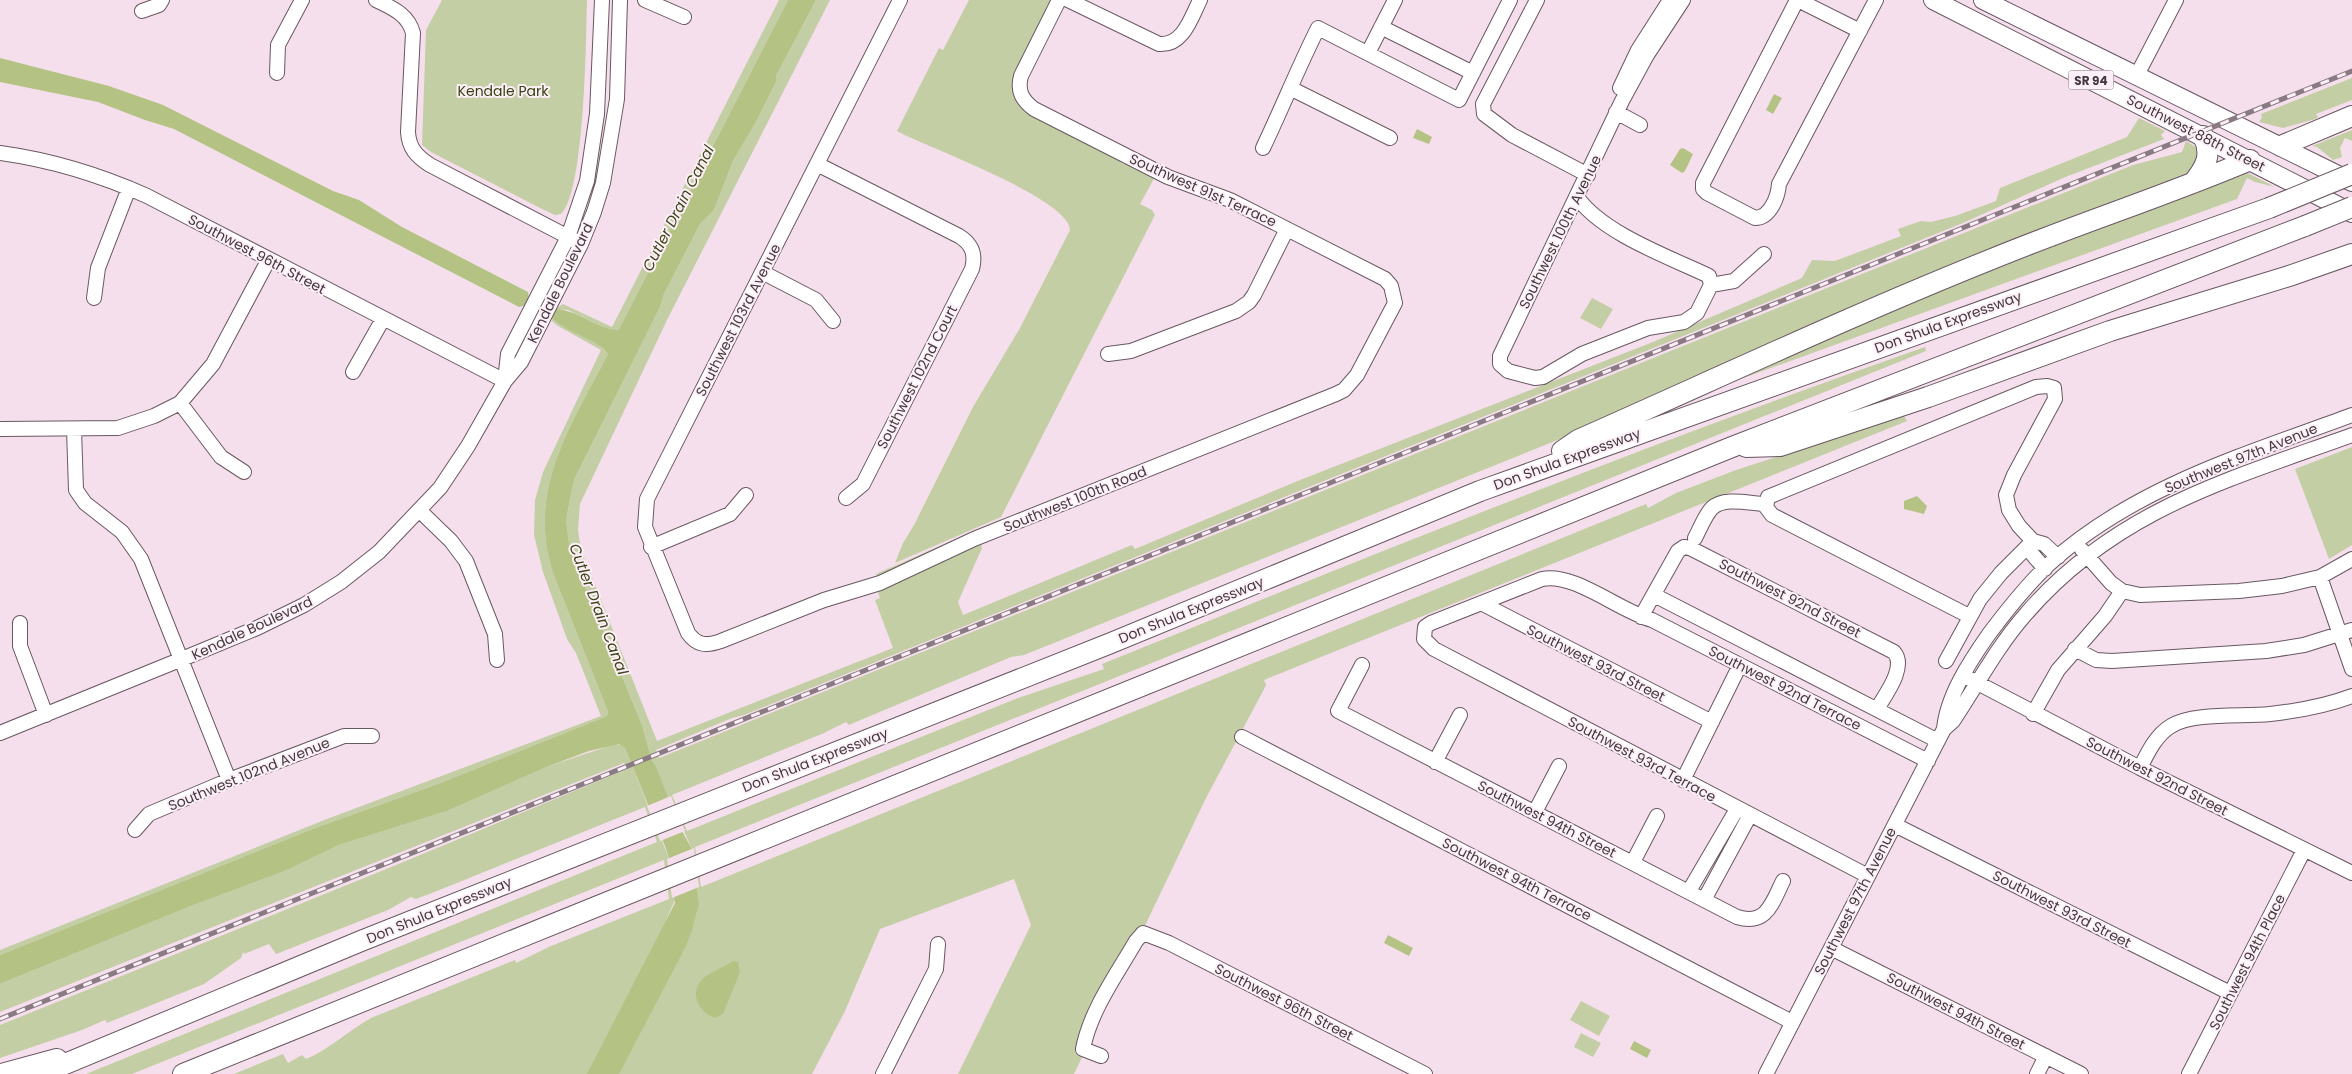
<svg xmlns="http://www.w3.org/2000/svg" width="2352" height="1074" font-family="Poppins,sans-serif">
	<rect width="100%" height="100%" fill="#f5dfec"/>
	<path fill="#c3cea5" d="M442 0H587C586 37 585 192 561 214L555 215 542 209 431 152 422 145 426 30Z
		M779 0H788L619 329 610 331 568 310 555 309 563 304 612 327Z
		M816 0H830L668 318 580 504 578 530 581 550 657 741 893 648 875 600 880 598 877 589 980 542 982 548 958 602 963 615 1132 545 1135 549 1300 480 1653 342 1802 278 1812 260 1835 261 1901 236 1898 229 1921 221 1931 222 1955 216 1996 201 2000 188 2127 137 2139 118 2165 131 2161 135 2164 139 2063 178 1963 223 846 674 744 715 732 718 656 750 659 758 2133 165 2182 152 2186 141 2201 150 2195 172 1632 410 1024 655 1011 657 863 719 849 725 846 722 824 733 672 795 687 831 1018 698 1104 669 1102 664C1374 554 1647 444 1925 347L1926 351 695 847 701 887 1646 504 1648 508 1676 493 1736 470 1904 416 1907 421 1264 680 1266 685 1262 693 1206 798 1074 1074H958L1031 925 1014 879 880 929 845 1011 812 1074H234L283 1054 288 1063 302 1055 306 1059C330 1049 348 1031 371 1018L515 960 516 963 551 946 669 899 664 860 132 1074H86L657 842 645 807 437 891 416 899 411 897 388 910 276 954 269 944 244 954 243 952 241 958 204 984 107 1023 105 1020 82 1030 0 1058V1025L384 870 627 769 624 763 0 1012V984L191 906 287 870 339 845 447 811 549 766 615 744 622 745 625 748 670 861 675 900 666 920 699 903 692 849 652 761 642 725 570 550 566 520 574 480 660 307 664 294 700 224 714 210 733 161 756 122 776 82V76Z
		M969 0H1054L1015 94 1123 158 1121 163 1124 164 1127 161 1156 175 1140 204 1152 210 1155 215 1001 517 895 563 903 543 914 525 973 407 1020 328 1070 230C1069 198 926 147 897 131L939 48 943 50Z
		M2352 78V100L2316 114 2318 117 2315 119 2283 128 2259 122 2262 117 2261 114Z
		M2352 130V141L2345 138 2340 148 2342 157 2333 160 2317 147 2312 146Z
		M2240 169 2275 187 2255 182 2247 178 2237 199 1724 385 1738 371Z
		M1592 298 1613 309 1601 329 1580 318Z
		M551 317C565 329 600 342 608 354 571 426 526 489 553 573L608 712 607 716 438 784 315 828 0 955V950L327 819 601 716 576 653 567 639 543 572 534 535 535 500 543 472 601 350 558 326 552 321Z
		M2352 447V545L2329 559 2295 469Z
		M1001 519V524L878 579 876 574Z
		M1581 1001 1610 1016 1599 1036 1570 1020Z
		M1581 1033 1601 1043 1593 1057 1574 1047Z"/>
	<path fill="#b4c383" d="M788 0H816L776 76V82L756 122 733 161 714 210 700 224 664 294 660 307 574 480 566 520 570 550 642 725 652 761 655 765 683 833 692 849 699 903 692 930 685 948 619 1074H587L675 903 670 861 665 846 625 748 619 744 589 751 549 766 447 811 339 845 287 870 191 906 0 984V955L315 828 438 784 607 716 608 712 553 573C526 489 571 426 608 354 599 340 565 332 551 317L555 309C575 308 607 335 619 329Z
		M0 58 109 86 163 105 333 191 359 200 402 227 528 292 529 299 526 305 519 307 174 129 145 120 98 102 0 82Z
		M1774 94 1782 98 1773 114 1766 110Z
		M1417 129 1432 137 1429 144 1413 138Z
		M1683 148 1693 154 1685 171 1682 173 1670 165 1680 149Z
		M1917 496 1927 506 1924 514 1904 509V501Z
		M1388 935 1413 948 1409 956 1384 943Z
		M733 961 738 962 740 972 723 1014 715 1018C697 1011 688 991 705 977 713 971 724 967 733 961Z
		M1634 1041 1651 1050 1647 1058 1630 1049Z"/>
	<path fill="#f5dfec" d="M671 796 685 831 660 841 647 806Z
		M694 848 699 887 672 898 667 859Z"/>
	<g fill="none" stroke-linecap="round" stroke-linejoin="round">
		<defs>
			<path id="minor" d="M376 0C392 8 408 14 413 33L408 132C409 148 416 156 430 165L576 241
				M645 0 684 17
				M900 0 647 499 645 527 688 633C697 646 707 646 721 641L824 600 880 583 974 539 1336 394 1344 390 1357 375 1395 303 1391 286 1385 279 1230 200 1168 177 1034 109C1022 100 1017 91 1021 76L1059 0
				M1068 0 1159 44C1183 46 1191 18 1200 0
				M1537 0 1483 104 1484 114 1512 135 1588 175
				M1797 0 1703 183V189L1707 193 1755 218C1770 218 1778 197 1779 184L1876 0
				M1798 0 1860 31
				M142 11 159 5 162 0
				M1381 27 1473 73
				M1368 53 1395 0
				M277 73 278 45 302 0
				M2137 75 2176 0
				M1290 88 1390 138
				M1620 88 1638 50 1670 0
				M1616 112 1640 125
				M1263 148C1282 108 1298 68 1318 28L1459 100 1510 0
				M0 153C51 160 100 175 147 196L505 381
				M817 164 959 236C972 244 976 254 972 269L863 484 846 498
				M1577 197C1602 233 1669 257 1709 276L1711 285 1697 313 1684 322 1648 328 1582 354 1543 377 1535 378 1508 371 1500 364V356L1622 101 1647 55 1683 0
				M762 272 816 300 833 321
				M1711 285 1734 281 1764 254
				M94 298 98 268 129 188
				M1108 354 1131 351 1236 311 1249 302 1254 295 1287 229
				M353 372 383 319
				M505 381 508 354 568 237 587 181 597 114 602 0
				M180 403 221 457 244 472
				M0 429 118 428 154 416 180 403 213 364 269 259
				M74 429 76 490 85 503 122 532 141 559 229 780
				M420 511 451 541 466 561 495 634 497 660
				M1695 538C1700 529 1705 515 1712 508 1725 496 1751 504 1766 504
				M651 547 730 514 746 495
				M2027 548 2045 569
				M2082 550 2111 583 2122 591 2140 595 2239 591 2282 586 2320 577 2352 559
				M2320 577 2352 669
				M1654 595 1938 741
				M1481 603 1712 722
				M1969 616 1772 515 1766 507 1768 497 2036 387 2047 386 2054 388 2055 399 2014 475 2006 495 2009 510 2019 526 2033 541 2044 544 2058 557
				M1641 617 1678 551 1684 547 1690 548 1894 652C1907 667 1885 695 1877 709
				M20 623V646L46 715
				M2075 649 2096 660 2112 661 2266 651 2304 645 2352 630
				M1946 661 1980 599 2001 573 2033 541
				M1362 665 1338 711 1737 917C1767 926 1772 903 1783 881
				M1970 679 2140 768 2352 873
				M2033 714 2058 670 2105 616 2122 591
				M1944 729C1947 696 1970 661 1989 634 2007 610 2026 586 2048 565 2133 487 2247 454 2352 415
				M0 733 182 659 257 628 304 605 341 582 379 552 440 488 468 446 505 381 521 362 581 244 594 212 603 183 617 99 620 0
				M1242 737 1792 1022
				M1435 762 1460 715
				M2140 768C2148 752 2156 735 2171 726 2193 712 2243 717 2270 714 2297 711 2326 706 2352 696
				M1683 780 1740 665
				M1535 812 1559 766
				M1895 825 2230 993
				M135 830 149 814 229 780 344 736H372
				M1633 862 1657 816
				M1868 876 1434 649 1424 639 1425 627 1431 623 1542 579C1574 572 1619 611 1652 620L1928 761
				M1689 891 1737 809
				M1704 900 1750 815
				M1831 948 2081 1074
				M1101 1056 1083 1049C1090 1011 1117 974 1136 941L1143 933 1169 943 1425 1074
				M883 1074 936 969 938 944
				M1766 1074 1944 729 1953 721C1977 685 1997 647 2025 615 2115 510 2228 480 2352 435
				M2037 1074 2046 1056
				M2189 1074 2304 850"/>
			<path id="major" d="M1933 0 2352 213
				M1983 0 2352 182"/>
			<path id="highway" d="M2281 146 2352 116
				M2193 183C2205 168 2213 155 2203 136
				M1746 447 1780 446 1928 397 2110 331 2289 276 2352 254
				M1562 451 1578 440C1716 379 1852 315 1992 259 2077 224 2165 196 2250 160
				M1 1074 57 1059
				M41 1074 361 941 1111 643 1480 491 2269 208
				M183 1074 1732 447 2305 226"/>
		</defs>
		<use href="#minor" stroke="#695762" stroke-width="16"/>
		<use href="#major" stroke="#695762" stroke-width="20"/>
		<use href="#highway" stroke="#695762" stroke-width="22"/>
		<use href="#minor" stroke="#fff" stroke-width="14"/>
		<use href="#major" stroke="#fff" stroke-width="18"/>
		<use href="#highway" stroke="#fff" stroke-width="20"/>
		<defs>
			<path id="rail" d="M0 1019 2352 71"/>
		</defs>
		<use href="#rail" stroke="#897a83" stroke-width="5"/>
		<use href="#rail" stroke="#fdeff7" stroke-width="3" stroke-dasharray="9" stroke-linecap="butt"/>
		<defs>
			<path id="highway-bridge" d="M2269 208 2352 174
				M2305 226 2352 207"/>
		</defs>
		<use href="#highway-bridge" stroke="#695762" stroke-width="22" stroke-linecap="butt"/>
		<use href="#highway-bridge" stroke="#fff" stroke-width="20"/>
	</g>
	<g text-anchor="middle" dominant-baseline="central" stroke-width="4" stroke-linejoin="round" paint-order="stroke">
		<rect fill="#fdeff7" stroke="#7a7076" stroke-width="1" x="2068.5" y="70.5" width="45" height="19" rx="4"/>
		<g font-size="12" font-weight="bold" fill="#42393e">
			<text x="2091" y="80">SR 94</text>
		</g>
		<g font-size="14" fill="#374010" stroke="#fdeff7">
			<text x="503" y="91">Kendale Park</text>
		</g>
		<g font-size="14" fill="#42393e" stroke="#fdeff7">
			<text transform="translate(2196 133) rotate(27)">Southwest 88th Street</text>
			<text transform="translate(1203 190) rotate(24)">Southwest 91st Terrace</text>
			<text transform="translate(1560 232) rotate(-64)">Southwest 100th Avenue</text>
			<text transform="translate(257 254) rotate(28)">Southwest 96th Street</text>
			<text transform="translate(560 283) rotate(-64)">Kendale Boulevard</text>
			<text transform="translate(738 320) rotate(-63)">Southwest 103rd Avenue</text>
			<text transform="translate(1948 322) rotate(-20)">Don Shula Expressway</text>
			<text transform="translate(917 377) rotate(-63)">Southwest 102nd Court</text>
			<text transform="translate(2241 458) rotate(-22)">Southwest 97th Avenue</text>
			<text transform="translate(1567 459) rotate(-20)">Don Shula Expressway</text>
			<text transform="translate(1075 499) rotate(-22)">Southwest 100th Road</text>
			<text transform="translate(1790 598) rotate(27)">Southwest 92nd Street</text>
			<text transform="translate(1191 610) rotate(-22)">Don Shula Expressway</text>
			<text transform="translate(252 628) rotate(-25)">Kendale Boulevard</text>
			<text transform="translate(1596 663) rotate(27)">Southwest 93rd Street</text>
			<text transform="translate(1785 688) rotate(27)">Southwest 92nd Terrace</text>
			<text transform="translate(1642 759) rotate(28)">Southwest 93rd Terrace</text>
			<text transform="translate(815 760) rotate(-21)">Don Shula Expressway</text>
			<text transform="translate(249 774) rotate(-22)">Southwest 102nd Avenue</text>
			<text transform="translate(2157 776) rotate(27)">Southwest 92nd Street</text>
			<text transform="translate(1547 819) rotate(27)">Southwest 94th Street</text>
			<text transform="translate(1517 879) rotate(27)">Southwest 94th Terrace</text>
			<text transform="translate(1855 901) rotate(-63)">Southwest 97th Avenue</text>
			<text transform="translate(2062 909) rotate(27)">Southwest 93rd Street</text>
			<text transform="translate(439 910) rotate(-22)">Don Shula Expressway</text>
			<text transform="translate(2247 962) rotate(-63)">Southwest 94th Place</text>
			<text transform="translate(1284 1002) rotate(27)">Southwest 96th Street</text>
			<text transform="translate(1956 1011) rotate(27)">Southwest 94th Street</text>
		</g>
		<g font-size="15" font-style="italic" fill="#3c4516" stroke="#fdeff7">
			<text transform="translate(678 208) rotate(-63)">Cutler Drain Canal</text>
			<text transform="translate(599 609) rotate(69)">Cutler Drain Canal</text>
		</g>
	</g>
</svg>
